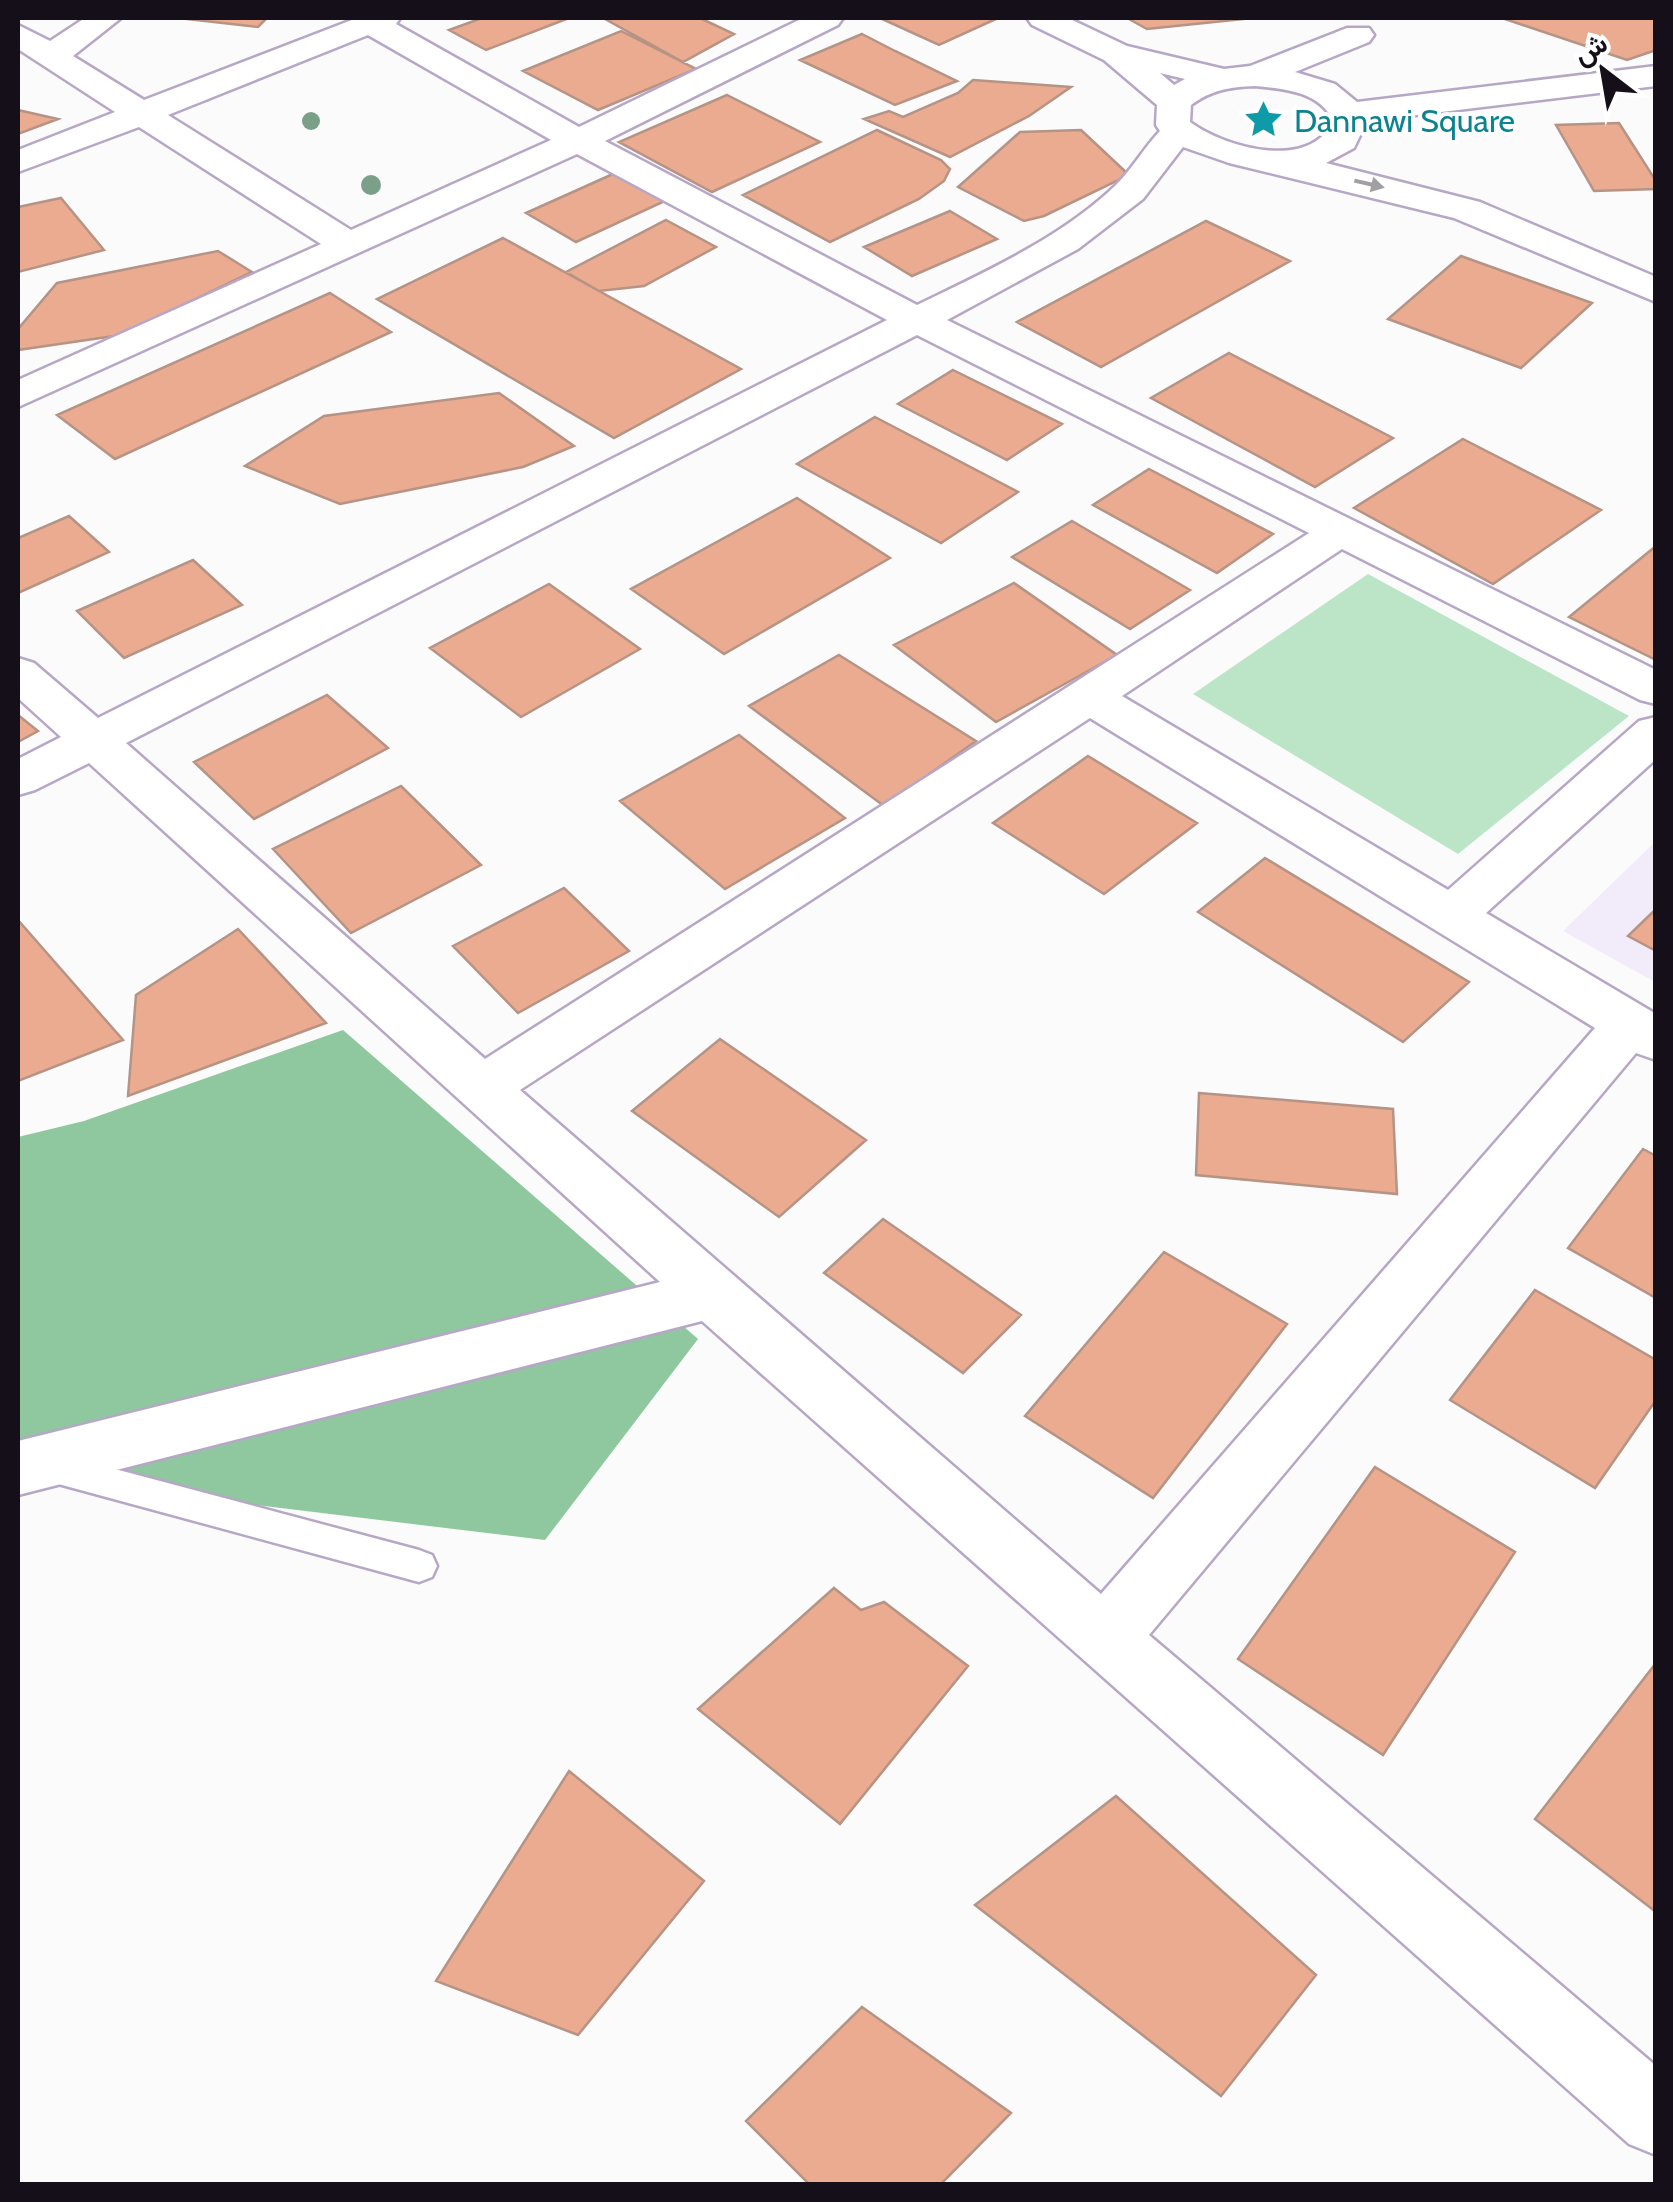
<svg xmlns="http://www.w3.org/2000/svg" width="1673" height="2202" font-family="Cabin,Vazirmatn,sans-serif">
	<rect width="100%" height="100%" fill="#fbfbfb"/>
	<path fill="#f2ebfa" d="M1655 842V982L1563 931Z"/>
	<path fill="#bbe5c6" d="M1368 574 1629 716 1458 854 1193 694Z"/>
	<path fill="#8fc89e" d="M343 1030 698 1339 545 1540 40 1479 18 1484V1137L84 1121Z"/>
	<path fill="#ebab90" stroke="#b59385" stroke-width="2.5" d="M178 18H267L258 27Z
		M482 18H569L486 50 449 30Z
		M700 18 734 34 683 62 605 19Z
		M880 18H998L939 45Z
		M1127 18H1253L1147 29Z
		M1502 18H1656V50L1627 60Z
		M621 31 696 69 598 110 523 71Z
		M862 34 895 51 957 81 895 105 800 60Z
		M973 80 1071 87 1029 116 950 157 864 119 889 111 903 117 958 93Z
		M727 95 820 142 712 192 619 142Z
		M18 110 58 119 18 134Z
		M1619 123 1656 181V189L1594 191 1556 125Z
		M877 130 941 160 950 169 944 181 919 199 830 242 743 195Z
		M1081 130 1129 175 1044 216 1024 221 958 187 1020 132Z
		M613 174 665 201 576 242 526 213Z
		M61 198 104 250 18 272V207Z
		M950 211 997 239 912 276 864 247Z
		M666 220 716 247 644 286 599 291 566 272Z
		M1206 221 1290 261 1101 367 1017 322Z
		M503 238 599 291 741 369 614 438 377 299Z
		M218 251 252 272 121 335 18 350V329L57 283Z
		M1461 256 1592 303 1521 368 1388 319Z
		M330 293 391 332 115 459 57 415Z
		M1229 353 1393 438 1315 487 1151 398Z
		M953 370 1062 424 1007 460 898 404Z
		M499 393 574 446 523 467 340 504 245 466 324 416Z
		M875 417 1018 492 941 543 797 464Z
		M1463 439 1601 510 1493 584 1354 508Z
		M1149 469 1273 534 1217 573 1093 505Z
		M797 498 890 558 724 654 631 589Z
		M69 516 109 552 18 593V538Z
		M1072 521 1190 590 1130 629 1012 557Z
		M1656 546V660L1569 617Z
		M193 560 242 605 124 658 77 611Z
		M1014 583 1117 655 996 722 894 645Z
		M549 584 640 649 521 717 430 648Z
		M839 655 976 741 884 806 749 706Z
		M327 695 388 748 254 819 194 762Z
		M18 715 38 731 18 742Z
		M739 735 845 818 725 889 620 801Z
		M1088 756 1197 823 1104 894 993 823Z
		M401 786 481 865 351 933 273 849Z
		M1265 858 1469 982 1403 1042 1198 912Z
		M564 888 629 951 518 1013 453 946Z
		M1656 909V951L1628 936Z
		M18 920 123 1040 18 1081Z
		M238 929 326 1023 128 1096 136 995Z
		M720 1039 866 1140 779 1217 632 1111Z
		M1199 1093 1393 1109 1397 1194 1196 1175Z
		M1643 1149 1656 1156V1298L1568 1248Z
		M883 1219 1021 1315 963 1373 824 1273Z
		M1164 1252 1287 1324 1153 1498 1025 1416Z
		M1535 1290 1656 1360V1400L1595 1488 1450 1400Z
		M1375 1467 1515 1552 1383 1755 1238 1659Z
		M834 1588 861 1610 884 1602 968 1666 840 1824 698 1709Z
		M1656 1663V1912L1535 1819Z
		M569 1771 704 1881 578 2035 436 1981Z
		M1116 1796 1316 1975 1221 2096 975 1905Z
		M862 2007 1011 2113 941 2184H809L746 2121Z"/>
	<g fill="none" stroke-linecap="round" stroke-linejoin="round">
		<defs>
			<path id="lane" d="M51 1452 419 1550 432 1555 437 1566 432 1577 419 1582 51 1482 39 1478 34 1467 39 1456Z"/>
			<path id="street" d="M85 18H121L73 56 144 100 357 18H400L396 24 579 127 803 18H843L838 25 605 141 917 305C985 272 1061 238 1116 185 1132 169 1144 148 1160 131L1156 125 1157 105 1104 60 1032 25 1027 18H1068L1127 46 1224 69 1250 66 1347 28H1369L1374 35 1369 42 1295 72 1335 84 1357 102 1656 66V86L1367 121 1354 148 1326 163 1480 202 1656 277V302L1454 218 1229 163 1183 147 1143 199 1078 249 947 320 1656 670V704L1640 700 1342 549 1122 696 1448 890 1639 721 1656 717V759L1486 913 1656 1014V1060L1636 1053 1149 1635 1656 2066V2155L1629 2144 702 1321 18 1495V1441L660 1282 89 763 35 790 18 795V759L61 737 18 698V658L34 663 98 718 887 320 577 154 18 407V380L321 244 139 127 18 172V150L115 112 18 49V25L50 41ZM368 35 551 140 351 230 168 115ZM1160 73 1185 79 1174 85ZM1255 86C1284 89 1318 91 1333 120 1312 172 1225 148 1190 122L1191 105C1211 90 1230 87 1255 86ZM917 335 1309 533 485 1059 126 743ZM1090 718 1595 1028 1101 1594 520 1090Z"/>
		</defs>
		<use href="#lane" stroke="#b7a7c6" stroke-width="5"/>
		<use href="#street" stroke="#b7a7c6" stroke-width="5"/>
		<use href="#lane" fill="#fff" fill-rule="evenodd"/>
		<use href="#street" fill="#fff" fill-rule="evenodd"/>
	</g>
	<g fill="#7ba08a">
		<circle cx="311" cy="121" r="9"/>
		<circle cx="371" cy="185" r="10"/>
	</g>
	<defs><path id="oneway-solid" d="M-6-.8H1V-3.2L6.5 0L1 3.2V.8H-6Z" transform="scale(2.5)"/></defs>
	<use fill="#a19fa3" href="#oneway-solid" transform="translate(1369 184) rotate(13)"/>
	<defs>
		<symbol id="sight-bare" viewBox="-9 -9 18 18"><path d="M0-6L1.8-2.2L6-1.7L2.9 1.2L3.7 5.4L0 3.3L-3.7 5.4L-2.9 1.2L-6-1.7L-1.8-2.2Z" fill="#0f9aa8" stroke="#fff" stroke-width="2.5" paint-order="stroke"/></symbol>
	</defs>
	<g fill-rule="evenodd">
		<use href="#sight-bare" x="1236" y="92" width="55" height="55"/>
	</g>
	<g text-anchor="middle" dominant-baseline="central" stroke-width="8" stroke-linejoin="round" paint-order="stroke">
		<g font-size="32" fill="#0d838f" stroke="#fff" text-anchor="start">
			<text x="1294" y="120">Dannawi Square</text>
		</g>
	</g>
	<rect width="1673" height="2202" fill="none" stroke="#150f1a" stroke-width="40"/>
	<g transform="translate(1603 70) rotate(329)" stroke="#ffffff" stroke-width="8" paint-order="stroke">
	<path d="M0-8L18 38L0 25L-18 38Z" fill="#150f1a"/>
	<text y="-15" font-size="28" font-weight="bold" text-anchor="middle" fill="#150f1a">ش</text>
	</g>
</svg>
